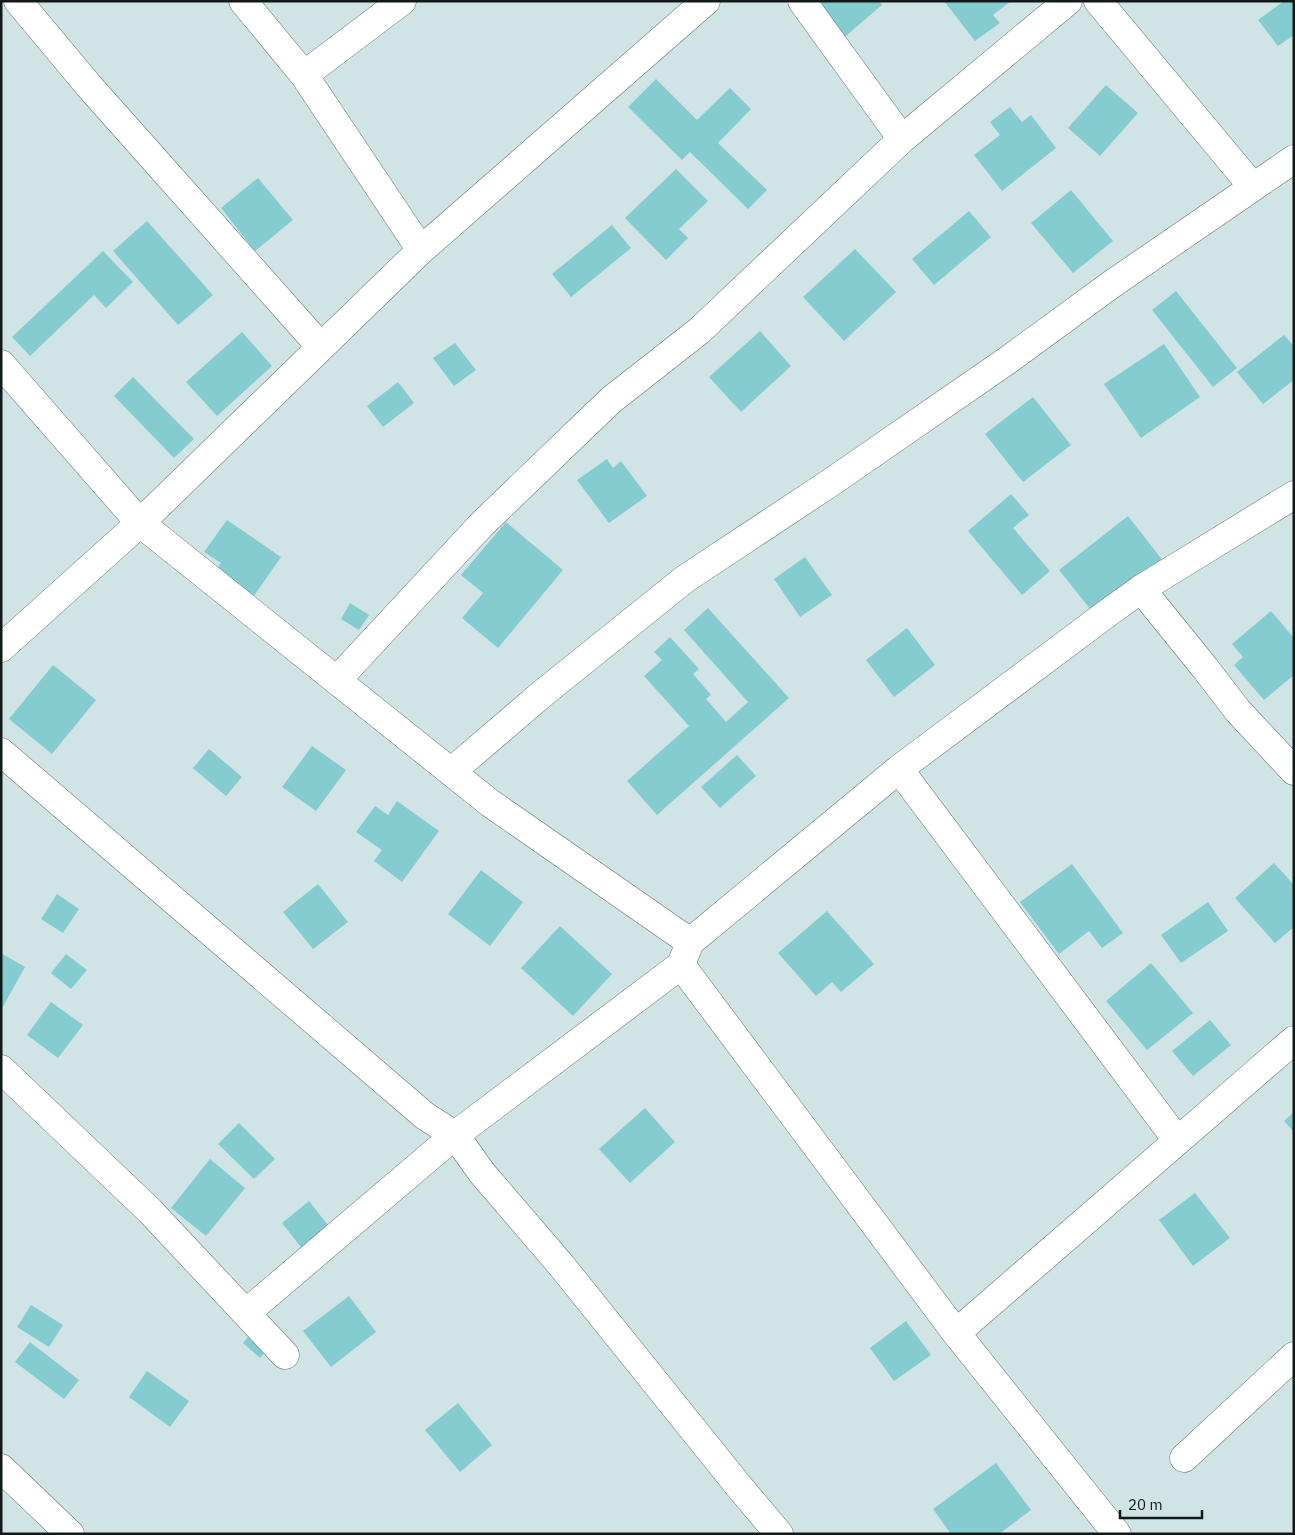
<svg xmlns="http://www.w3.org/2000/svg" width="1295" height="1535" font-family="'IBM Plex Sans',sans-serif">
	<rect width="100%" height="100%" fill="#d0e4e5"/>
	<path fill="#85ccd0" d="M820 1H879L882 5 840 41 815 13 823 5Z
		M944 1H1011L993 15 1000 23 975 41Z
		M1284 1H1294V35L1278 46 1258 20Z
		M656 79 697 120 730 88 751 109 718 143 767 190 748 209 690 152 682 160 628 107Z
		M1106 85 1138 113 1100 156 1068 128Z
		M1010 107 1022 122 1031 115 1056 148 1002 191 974 155 1000 135 990 122Z
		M676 169 708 201 679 229 688 238 666 260 625 218Z
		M258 178 293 220 255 251 221 208Z
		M1071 190 1113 241 1073 273 1031 223Z
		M969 211 991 237 934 285 912 259Z
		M147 221 213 295 178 325 113 251Z
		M612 225 631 248 571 297 552 274Z
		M855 249 896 292 844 341 803 297Z
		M103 251 133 282 106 308 94 295 30 356 12 337Z
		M1176 291 1237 368 1213 387 1152 310Z
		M760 331 791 366 741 412 709 377Z
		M242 332 272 366 217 416 186 382Z
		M1284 335 1294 346V380L1263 404 1237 372Z
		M455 343 476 370 454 386 433 358Z
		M1164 344 1200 397 1141 438 1104 384Z
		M133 377 194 439 174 458 114 396Z
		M398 382 414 403 383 427 367 406Z
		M1033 397 1071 445 1023 482 985 434Z
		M607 459 613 468 621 461 647 496 609 523 577 480Z
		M1011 494 1029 515 1013 528 1050 571 1022 595 968 531Z
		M1128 516 1164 562 1095 615 1059 570Z
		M227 520 281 557 249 603 212 576 221 563 204 552Z
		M506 522 563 570 498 648 462 618 483 593 461 575Z
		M805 557 832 595 800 617 774 579Z
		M350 603 369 615 359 630 341 619Z
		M708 608 789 698 657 815 627 781 689 726 644 676 662 660 654 652 670 637 699 669 693 674 711 695 706 699 726 722 748 702 684 630Z
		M1271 611 1294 638V675L1264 700 1234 665 1243 657 1232 644Z
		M907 628 935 665 894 697 866 660Z
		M53 665 96 700 52 754 9 719Z
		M312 746 346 770 316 811 282 787Z
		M209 749 242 777 226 796 193 768Z
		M737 755 756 776 720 808 701 787Z
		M397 801 439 831 402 882 374 861 382 850 356 832 375 806 388 815Z
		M1274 863 1294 885V927L1275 943 1235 898Z
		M1072 864 1123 933 1102 948 1089 931 1059 954 1020 902Z
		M481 870 523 902 490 946 448 914Z
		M318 884 348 922 313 949 283 912Z
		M57 894 79 909 63 933 41 919Z
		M1208 902 1228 931 1181 963 1161 935Z
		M827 911 874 964 841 992 832 982 816 996 778 953Z
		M560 926 612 974 573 1016 521 968Z
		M1 953 25 967 1 1010Z
		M66 954 87 970 71 989 51 973Z
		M1151 963 1193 1013 1147 1050 1106 1001Z
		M51 1002 83 1025 58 1058 27 1035Z
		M1210 1020 1231 1045 1193 1076 1172 1051Z
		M645 1108 675 1142 630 1183 599 1149Z
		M1294 1112V1132L1284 1121Z
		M239 1123 275 1159 254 1179 218 1144Z
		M210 1159 245 1188 206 1236 171 1208Z
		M1195 1193 1230 1238 1193 1266 1159 1220Z
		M309 1201 331 1229 304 1251 282 1223Z
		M349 1296 376 1332 331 1367 303 1331Z
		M31 1305 63 1325 49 1347 17 1327Z
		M906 1321 931 1355 894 1381 870 1348Z
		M253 1331 270 1346 260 1358 243 1343Z
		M30 1342 79 1380 64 1399 15 1362Z
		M147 1371 189 1401 170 1427 129 1397Z
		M458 1403 492 1445 460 1472 425 1430Z
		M996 1463 1031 1510 999 1534H951L933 1509Z"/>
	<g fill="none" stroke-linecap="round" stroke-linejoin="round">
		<defs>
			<path id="street" d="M18 1 89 86 321 347
				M243 1 304 75 421 250
				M802 1 902 139
				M1098 1 1253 187
				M304 75 402 1
				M1 364 140 523 490 803 690 942 899 769 1105 615 1141 589 1294 495
				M1141 589 1205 668 1238 711 1294 771
				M1 648 140 523 421 250 706 1
				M337 680 482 524 611 400 699 331 902 139 1068 1
				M1 752 425 1116 455 1135 482 1173 561 1265 737 1484 779 1534
				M899 769 1177 1140
				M451 772 542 694 685 579 830 483 1008 360 1112 284 1294 159
				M681 965 956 1333 1117 1534
				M1 1069 150 1211 285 1355
				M246 1313 455 1135 681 965 688 947
				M956 1333 1294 1040
				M1184 1458 1294 1356
				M1 1468 70 1534"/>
		</defs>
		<use href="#street" stroke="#637475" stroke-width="29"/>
		<use href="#street" stroke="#fff" stroke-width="28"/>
	</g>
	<rect width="1295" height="1535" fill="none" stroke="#121919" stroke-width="5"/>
	<path d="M1120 1510v8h82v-8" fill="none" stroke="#121919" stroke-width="2.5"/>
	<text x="1128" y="1510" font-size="15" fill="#121919" stroke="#d0e4e5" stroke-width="4" paint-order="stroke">20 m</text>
</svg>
